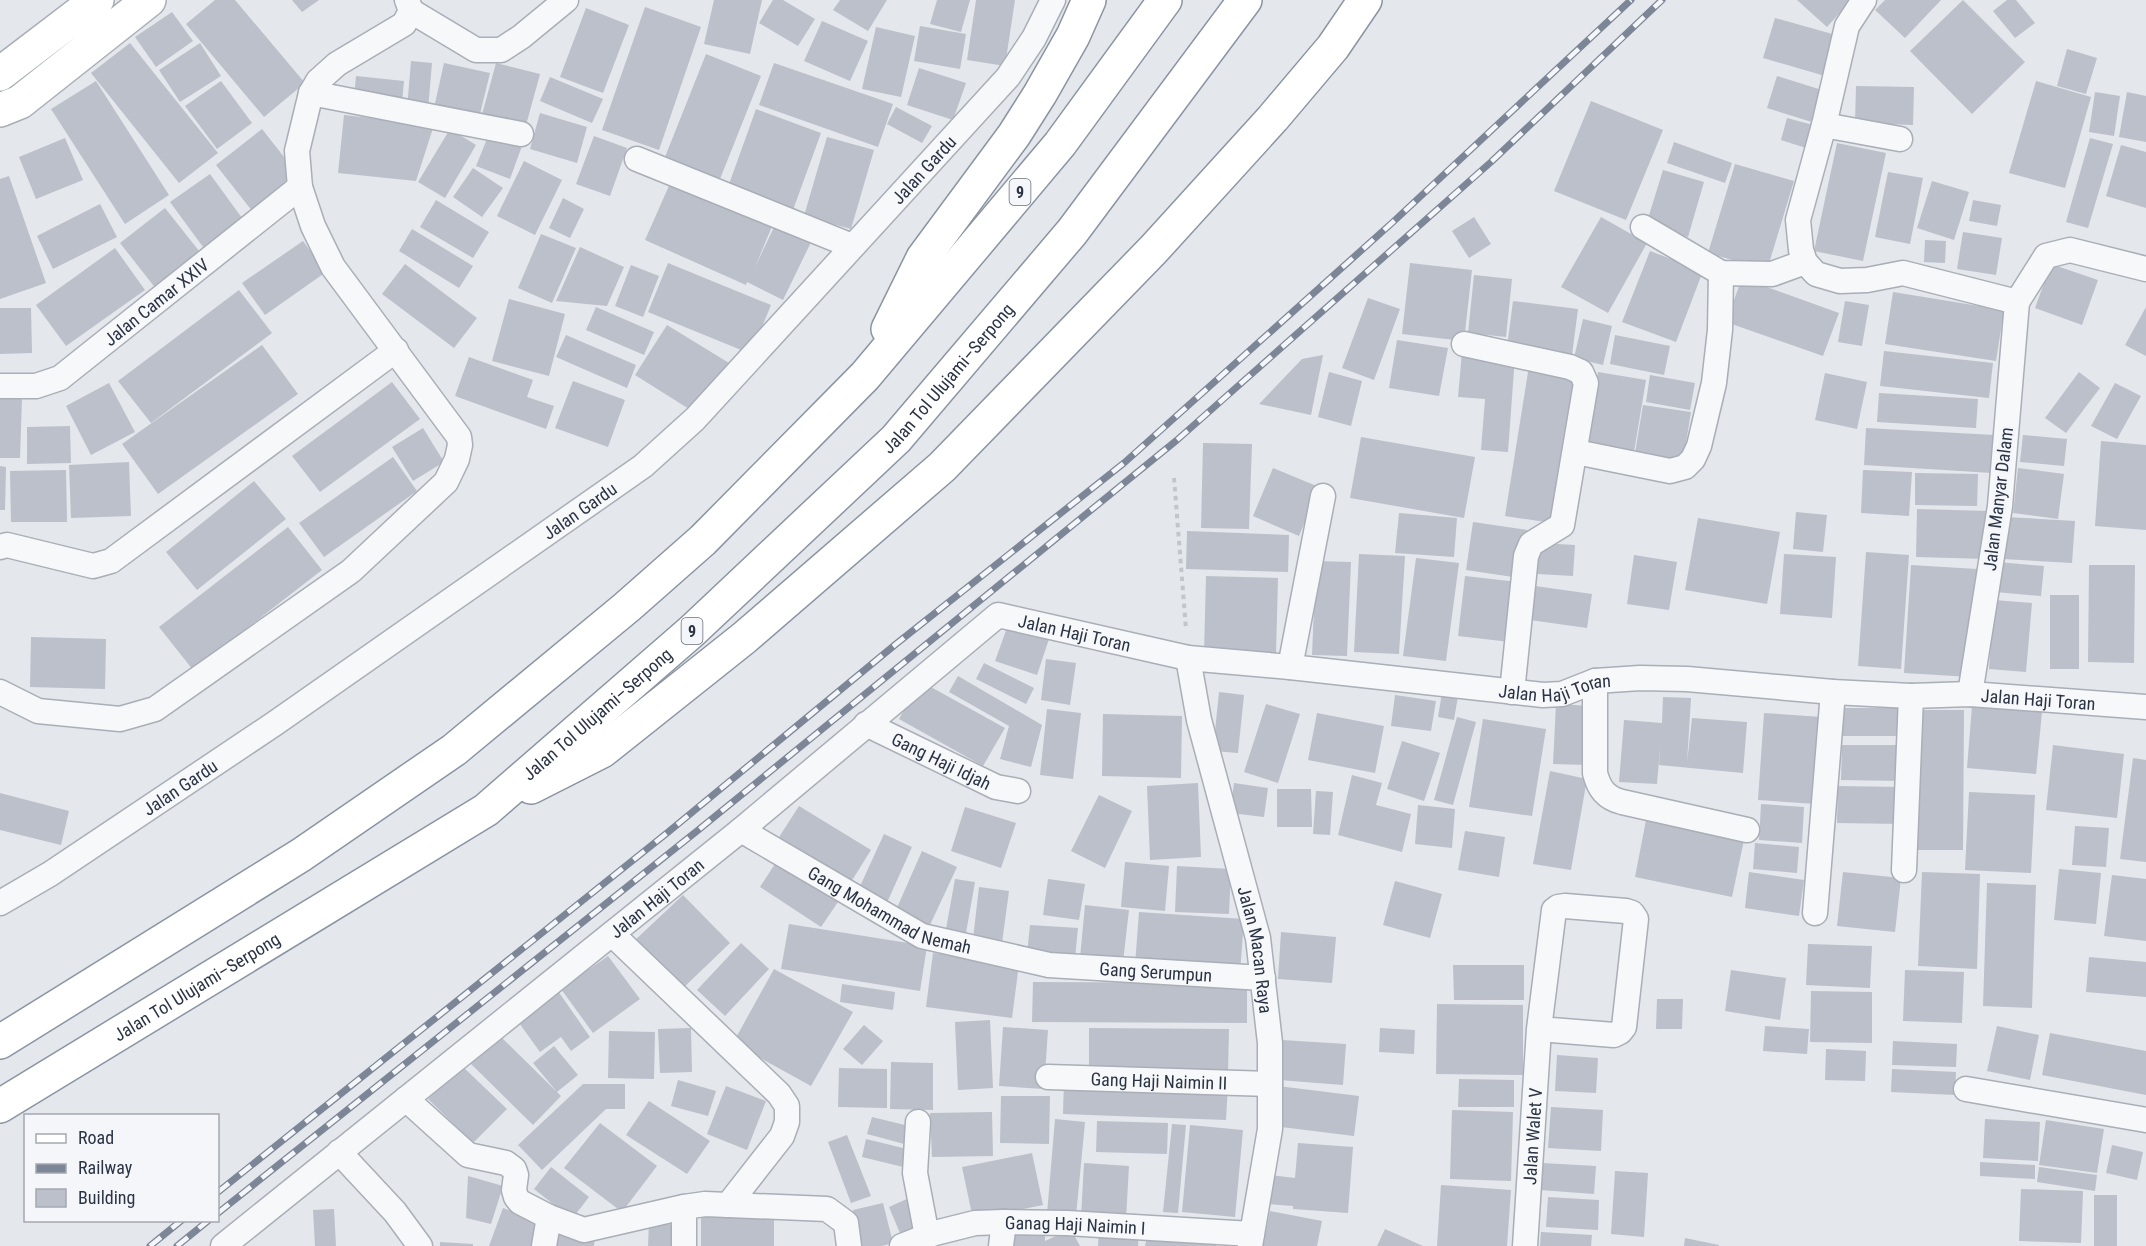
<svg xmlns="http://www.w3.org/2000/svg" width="2146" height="1246" font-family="'Roboto Condensed',sans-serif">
	<rect width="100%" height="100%" fill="#e4e7ec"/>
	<path fill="#bbc0ca" d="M215 0H235L305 83 264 117 186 24Z
		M292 0H319L302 12Z
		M714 0H762L750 54 704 44Z
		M773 0H783L815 19 798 46 759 23Z
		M840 0H887L868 31 833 10Z
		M937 0H970L961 32 930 24Z
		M976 0H1015L1005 66 967 60Z
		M1797 0H1851L1827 27Z
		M1885 0H1941L1905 38 1875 10Z
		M1963 0 2025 62 1972 114 1910 51Z
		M2007 0H2016L2035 23 2015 38 1993 11Z
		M645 7 701 27 659 150 602 130Z
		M586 8 629 25 603 93 560 77Z
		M172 12 193 41 156 67 135 37Z
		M1775 18 1836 35 1825 76 1763 58Z
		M822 21 868 41 850 81 804 61Z
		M920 26 966 34 960 69 914 61Z
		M876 27 915 36 901 97 862 89Z
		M130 43 218 153 179 183 91 73Z
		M200 43 221 76 180 102 159 70Z
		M2067 49 2097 58 2086 94 2057 86Z
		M706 54 761 76 718 184 663 162Z
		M411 61 432 63 428 110 407 109Z
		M444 63 490 73 479 118 434 108Z
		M496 63 540 74 525 129 481 118Z
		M774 63 893 104 878 147 759 105Z
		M919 68 966 83 953 120 907 105Z
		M356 76 404 81 402 102 354 98Z
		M1777 76 1825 91 1815 123 1767 108Z
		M550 77 603 99 592 123 540 101Z
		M96 81 169 195 125 224 51 109Z
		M221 81 252 123 217 149 185 106Z
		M2036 81 2091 97 2065 188 2009 173Z
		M1856 86 1914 87 1913 125 1855 123Z
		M2095 92 2120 96 2114 136 2089 132Z
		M2127 92 2146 96V142L2119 137Z
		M1591 101 1663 130 1626 220 1554 191Z
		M896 107 932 126 922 143 887 124Z
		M756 109 821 133 793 210 728 187Z
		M540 113 587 127 577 163 530 149Z
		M344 115 434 125 416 181 338 173Z
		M1787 118 1813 125 1806 148 1781 140Z
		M262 129 299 176 253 212 216 165Z
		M450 129 476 145 445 198 418 182Z
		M489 134 522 146 510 179 476 166Z
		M594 136 627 148 610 196 576 184Z
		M827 137 874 150 851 229 804 216Z
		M65 138 83 180 36 199 19 157Z
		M2090 138 2113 144 2088 228 2066 222Z
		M1674 142 1732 163 1725 183 1667 163Z
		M1837 143 1886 153 1863 261 1814 251Z
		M2121 145 2146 152V208L2106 196Z
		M524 161 562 180 535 235 497 216Z
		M1735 164 1794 181 1767 270 1708 253Z
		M473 168 503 188 482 217 453 197Z
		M1663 170 1704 182 1688 237 1646 225Z
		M1888 172 1923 178 1910 244 1875 237Z
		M210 174 242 218 203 247 170 202Z
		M9 176 46 283 0 299V179Z
		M672 179 773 224 755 267 777 221 813 238 783 300 747 282 746 285 645 240Z
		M1932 181 1969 192 1954 240 1917 228Z
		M563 198 584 209 570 238 549 228Z
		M436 200 489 232 473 258 420 227Z
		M1973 200 2001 205 1997 226 1969 221Z
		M100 204 117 237 53 269 37 236Z
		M165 208 203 256 157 290 120 243Z
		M1474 217 1491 244 1469 258 1452 231Z
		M1601 217 1647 243 1608 313 1561 287Z
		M412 229 473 266 459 288 399 251Z
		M1963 232 2002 238 1996 275 1957 269Z
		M541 234 576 248 552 303 518 288Z
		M1925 240 1946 241 1945 263 1924 262Z
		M303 241 326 272 265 315 242 283Z
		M580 247 624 267 607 306 556 301Z
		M115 248 145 290 66 346 36 305Z
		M1650 251 1703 271 1676 342 1622 322Z
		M668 263 771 305 751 354 648 312Z
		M1410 263 1472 270 1464 341 1402 334Z
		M405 264 477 318 454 348 382 294Z
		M2051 264 2098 280 2082 325 2035 308Z
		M631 265 659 276 643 317 615 306Z
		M1474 275 1512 279 1506 337 1468 333Z
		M1742 278 1839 313 1823 356 1726 322Z
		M239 290 272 333 151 423 118 381Z
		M1893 292 2004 310 1996 361 1885 344Z
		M1368 298 1400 309 1374 380 1342 368Z
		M509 299 565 314 549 376 492 361Z
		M1513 301 1578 309 1572 355 1507 347Z
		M1845 301 1869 305 1862 346 1838 342Z
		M596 307 654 332 644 355 586 330Z
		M2146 307V356L2125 345Z
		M0 308H31L32 353 0 354Z
		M1583 319 1612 326 1603 365 1574 358Z
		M667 325 729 363 697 414 635 375Z
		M566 335 636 365 627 388 556 357Z
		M1615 335 1670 346 1664 375 1610 364Z
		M1397 340 1448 348 1439 396 1389 388Z
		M262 345 298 394 158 494 122 444Z
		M1884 351 1993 363 1989 398 1880 386Z
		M1462 352 1515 356 1508 452 1481 450 1485 399 1458 397Z
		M1323 355 1311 415 1259 404 1302 359Z
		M469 357 533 380 527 397 554 406 546 429 455 396Z
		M1529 366 1581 374 1558 524 1505 516Z
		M1329 372 1362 381 1351 426 1318 417Z
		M1598 372 1646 380 1634 452 1586 444Z
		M2079 372 2100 388 2066 433 2045 418Z
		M1825 373 1867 382 1857 429 1815 420Z
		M1650 375 1695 383 1690 410 1646 402Z
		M573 381 625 400 608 447 555 428Z
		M392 382 420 419 320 492 292 456Z
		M109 383 135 432 91 455 66 406Z
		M2115 383 2141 396 2117 439 2091 426Z
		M1879 393 1978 399 1976 428 1877 422Z
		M0 398H22L20 458H0Z
		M1643 405 1691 412 1683 461 1635 453Z
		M70 426 71 463 27 464V427Z
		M423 428 444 462 413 481 392 447Z
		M1866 428 1994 435 1992 473 1864 465Z
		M2023 435 2067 439 2064 466 2020 462Z
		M1361 437 1475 457 1464 518 1350 498Z
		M2101 441 2146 445V530L2095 526Z
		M1203 443 1252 444 1249 529 1201 528Z
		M393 457 417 491 324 557 299 523Z
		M129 462 131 516 71 518 69 465Z
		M0 466 6 467 5 510H0Z
		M1273 468 1319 487 1299 536 1253 516Z
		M2018 468 2064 474 2058 519 2013 513Z
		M66 470 67 522H11L10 471Z
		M1863 470 1912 472 1909 516 1861 513Z
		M1915 473 1978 474 1977 506 1915 505Z
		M254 481 286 519 197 590 166 552Z
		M1917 509 1989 511 1988 559 1916 557Z
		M1796 512 1827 515 1823 552 1793 549Z
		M1399 513 1457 518 1454 557 1395 553Z
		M2006 517 2075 521 2072 563 2003 559Z
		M1698 518 1780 532 1767 604 1685 590Z
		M1473 522 1527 530 1520 578 1466 570Z
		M288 527 322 570 193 670 159 627Z
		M1187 531 1289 535 1288 572 1186 569Z
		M1539 543 1575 545 1573 576 1537 574Z
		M1866 552 1909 555 1901 669 1858 666Z
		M1359 554 1405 556 1399 654 1354 652Z
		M1784 554 1836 557 1832 618 1780 614Z
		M1634 555 1677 562 1669 610 1627 604Z
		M1416 558 1459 563 1446 661 1403 656Z
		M1316 561 1351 562 1347 656 1312 655Z
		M1998 562 2044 566 2041 596 1995 592Z
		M1911 565 1977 569 1971 677 1904 673Z
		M2089 565H2135L2134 663 2088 662Z
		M1206 576 1278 578 1276 654 1204 653Z
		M1465 576 1518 582 1510 642 1458 636Z
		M1535 586 1592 594 1587 628 1530 620Z
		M2050 595H2079V669H2050Z
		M1994 600 2032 603 2026 672 1989 669Z
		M1008 625 1049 639 1037 675 995 661Z
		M31 637 106 639 105 689 30 687Z
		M1046 659 1076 663 1070 705 1041 700Z
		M984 663 1034 688 1026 704 976 679Z
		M958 676 1042 725 1031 767 1000 759 1009 726 949 692Z
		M920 681 1005 728 983 766 899 719Z
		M1219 692 1244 695 1238 753 1213 751Z
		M1442 693 1458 696 1454 720 1438 717Z
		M1395 695 1436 701 1431 731 1391 726Z
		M1663 697 1691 698 1687 763 1692 718 1747 722 1743 773 1659 765 1660 748 1657 784 1619 782 1624 720 1662 723Z
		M1266 704 1300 714 1278 783 1244 772Z
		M1556 704 1591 706 1588 765 1553 764Z
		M1972 706 2042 712 2036 774 1967 768Z
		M1842 708H1901V736H1842Z
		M1047 709 1081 713 1073 779 1040 775Z
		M1917 710H1964L1963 850H1916Z
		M1317 713 1384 726 1375 773 1308 760Z
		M1764 713 1822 717 1816 804 1758 800Z
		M1103 714 1182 716 1181 778 1102 776Z
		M1457 717 1476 722 1453 805 1434 800Z
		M1483 719 1546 729 1532 816 1469 807Z
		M1402 741 1440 753 1424 801 1387 789Z
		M1842 745H1903L1902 781 1841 780Z
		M2053 745 2124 754 2117 818 2046 810Z
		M2133 758 2146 760V862L2120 859Z
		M1550 771 1587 779 1571 870 1533 864Z
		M1352 775 1382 783 1376 805 1411 814 1402 852 1338 835Z
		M1198 783 1201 857 1150 860 1147 786Z
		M1234 783 1268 788 1264 817 1230 813Z
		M1838 786 1902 787V824L1837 823Z
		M1277 789H1311L1312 827H1277Z
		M1316 791 1333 792 1330 835 1313 834Z
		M1969 792 2035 795 2031 873 1965 870Z
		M0 793 69 811 61 845 0 830Z
		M1099 795 1132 811 1105 868 1071 851Z
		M1761 804 1804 807 1802 843 1759 840Z
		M1418 805 1455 809 1452 848 1415 844Z
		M799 806 871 850 846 890 774 845Z
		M965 807 1016 823 1001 868 951 851Z
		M1646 820 1744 840 1732 897 1635 877Z
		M2075 826 2109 828 2106 867 2072 865Z
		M1465 831 1505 837 1499 877 1458 870Z
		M884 834 912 847 885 907 856 895Z
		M1755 843 1799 847 1797 873 1753 869Z
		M922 851 957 867 930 925 896 910Z
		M778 859 840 899 821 927 760 887Z
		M1125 862 1169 866 1165 911 1121 907Z
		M1177 866 1231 869 1229 914 1175 912Z
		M2059 869 2101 873 2096 924 2054 920Z
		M1749 872 1804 880 1799 916 1745 908Z
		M1843 872 1901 878 1895 932 1837 926Z
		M1922 872 1980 874 1977 969 1918 966Z
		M2112 875 2146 879V941L2104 936Z
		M955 879 975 882 966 933 946 929Z
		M1048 879 1085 884 1079 920 1043 915Z
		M1395 881 1442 894 1430 938 1383 925Z
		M1987 883 2036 885 2032 1008 1983 1006Z
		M979 887 1009 891 1002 943 973 939Z
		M683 895 730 943 680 991 633 942Z
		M1085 905 1129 910 1123 962 1080 958Z
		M1139 912 1244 919 1240 973 1135 965Z
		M789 924 927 946 920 991 781 969Z
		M1030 925 1078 928 1075 958 1027 954Z
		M1281 932 1336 937 1332 983 1278 979Z
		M741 943 769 969 725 1016 697 990Z
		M1808 944 1872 946 1870 988 1806 985Z
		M933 953 1019 964 1012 1018 926 1007Z
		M608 956 640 999 593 1033 561 989Z
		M2089 957 2146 962V997L2086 992Z
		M1453 965H1524V1000H1454Z
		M774 969 853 1012 811 1086 733 1043Z
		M1731 970 1786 978 1780 1020 1725 1011Z
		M1905 970 1964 972 1962 1023 1903 1021Z
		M1033 982 1247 983V1023L1032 1022Z
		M842 984 895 992 893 1010 840 1002Z
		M558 991 590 1037 571 1051 561 1037 540 1052 517 1020Z
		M1811 991 1872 992V1043L1810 1042Z
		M1657 999H1683L1682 1029H1656Z
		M1437 1004 1523 1005V1075L1436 1074Z
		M990 1020 993 1088 958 1090 955 1022Z
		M864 1025 883 1041 862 1065 843 1049Z
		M1765 1026 1809 1029 1807 1054 1763 1051Z
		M1997 1026 2039 1035 2030 1080 1987 1071Z
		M1003 1027 1048 1030 1044 1089 999 1086Z
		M691 1028 692 1072 660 1073 658 1029Z
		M1089 1028 1229 1029 1228 1074 1089 1073Z
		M1380 1028 1415 1030 1414 1054 1379 1052Z
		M609 1031 655 1032 654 1079 608 1078Z
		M2050 1033 2146 1051V1095L2042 1075Z
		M500 1036 561 1096 533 1125 471 1064Z
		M1282 1040 1346 1044 1343 1085 1279 1080Z
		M1893 1041 1957 1044 1956 1067 1892 1065Z
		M554 1046 578 1075 557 1092 533 1063Z
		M1826 1049 1866 1051 1865 1081 1825 1080Z
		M1557 1055 1598 1058 1596 1093 1555 1091Z
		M891 1062 933 1063V1110L890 1109Z
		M461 1065 507 1109 473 1143 428 1099Z
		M839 1068 887 1069V1108L838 1107Z
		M1892 1069 1956 1072 1955 1095 1891 1092Z
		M1064 1079 1228 1085 1226 1120 1063 1114Z
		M1459 1079 1514 1080V1107H1458Z
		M678 1080 716 1091 708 1116 671 1106Z
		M583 1084H625V1109H606L542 1170 518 1145Z
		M726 1086 766 1101 747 1150 707 1134Z
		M1278 1086 1359 1096 1354 1136 1273 1126Z
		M1001 1096H1050L1049 1144 1000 1143Z
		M649 1101 710 1141 687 1174 626 1135Z
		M1551 1107 1603 1110 1601 1151 1548 1148Z
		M1452 1110 1513 1112 1511 1181 1450 1179Z
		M992 1112 993 1156 932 1157 930 1113Z
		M872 1117 913 1127 908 1145 867 1134Z
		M1055 1119 1085 1122 1076 1216 1047 1214Z
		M1985 1119 2040 1122 2038 1161 1983 1158Z
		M2046 1120 2104 1129 2097 1173 2039 1165Z
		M1097 1121 1168 1123 1167 1154 1096 1152Z
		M600 1123 657 1166 622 1212 564 1168Z
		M1172 1124 1186 1125 1178 1213 1163 1212Z
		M1190 1125 1243 1130 1235 1217 1182 1212Z
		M847 1135 871 1196 851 1203 828 1142Z
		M866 1139 907 1149 903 1167 862 1157Z
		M1298 1143 1353 1147 1348 1213 1293 1209V1206L1267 1204 1269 1175 1295 1178Z
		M2112 1145 2143 1152 2137 1180 2106 1173Z
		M1032 1153 1043 1205 973 1219 962 1167Z
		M1980 1162 2035 1165V1179L1980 1176Z
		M1084 1163 1129 1166 1126 1219 1081 1217Z
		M1542 1163 1596 1166 1594 1194 1540 1190Z
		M551 1167 589 1197 572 1219 534 1189Z
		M2039 1167 2097 1175 2095 1191 2037 1182Z
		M1615 1171 1648 1173 1644 1237 1611 1234Z
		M468 1176 503 1186 491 1224 466 1218Z
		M1441 1185 1511 1190 1507 1246H1437Z
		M2021 1189 2083 1191 2081 1243 2019 1241Z
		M2094 1195H2117V1246H2094Z
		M1548 1197 1599 1200 1598 1230 1546 1227Z
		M909 1198 922 1230 902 1238 889 1207Z
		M883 1203 893 1243 882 1246H862L853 1210Z
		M503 1208 541 1222 532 1246H489Z
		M334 1209 336 1246H315L313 1210Z
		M1270 1211 1322 1221 1317 1246H1263Z
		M774 1216V1246H701V1217Z
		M649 1222 675 1225V1246H648Z
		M1010 1227 1045 1228V1241L1071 1229 1080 1246H1008Z
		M1385 1229 1423 1246H1377Z
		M560 1230 595 1236 594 1246H557Z
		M1099 1230 1139 1232 1138 1246H1098Z
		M1541 1232 1592 1235 1591 1246H1540Z
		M1148 1233 1216 1245V1246H1145Z
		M1685 1238 1719 1245V1246H1684Z
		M440 1242 473 1244V1246H440Z"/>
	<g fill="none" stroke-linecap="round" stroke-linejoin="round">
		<defs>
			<g id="minor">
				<path d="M411 11 476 50H501L521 37 566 0"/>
				<path d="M311 93 521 134"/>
				<path d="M1824 125 1847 26 1864 0"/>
				<path d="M1900 139 1824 125 1798 220 1801 250 1805 262 1816 274 1840 281 1867 280 1903 273 2017 302 2000 506 1970 694"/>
				<path d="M637 159 852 246"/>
				<path d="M1643 227 1721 273 1772 274 1805 262"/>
				<path d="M2017 302 2046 256 2070 250 2146 269"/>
				<path d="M1464 344 1570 367 1581 372 1586 383 1562 525 1531 544 1526 556 1512 692"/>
				<path id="s1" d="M0 386H36L60 378 300 187"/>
				<path d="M1576 452 1670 471 1685 467 1693 459 1699 446 1714 383 1720 330 1721 273"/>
				<path d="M0 547 7 545 93 566 111 561 396 350"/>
				<path id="s2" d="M1188 658 1199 720 1258 938 1270 1043V1129L1250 1246"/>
				<path d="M1290 667 1323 496"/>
				<path d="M1595 681V773C1599 789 1606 798 1622 802L1747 830"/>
				<path d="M0 692 38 711 120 719 155 709 351 571 446 482 457 459 460 445 459 437 333 267 313 226 300 187 297 151 311 93 318 81 337 64 404 24 411 11 407 0"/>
				<path id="s3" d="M866 724 996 787 1018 791"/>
				<path id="s4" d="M741 830 922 936 1049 965 1263 978"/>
				<path d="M1904 870 1911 696"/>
				<path id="s5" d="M0 903 50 874 274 724 643 466 695 419 1008 77 1034 38 1053 0"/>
				<path d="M1815 913 1833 692"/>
				<path d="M612 934 779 1094 787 1106V1122L782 1136 728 1205"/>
				<path id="s6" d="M1048 1077 1270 1084"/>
				<path d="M1966 1089 2146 1120"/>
				<path d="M406 1099 468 1155 506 1163 514 1169 516 1175 514 1190 516 1197 520 1202 549 1217 584 1230 684 1207 705 1204 827 1209 846 1223 849 1246"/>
				<path d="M918 1122 915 1173 927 1236"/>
				<path d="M339 1152 395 1212 420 1246"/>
				<path d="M684 1207V1246"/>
				<path id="s7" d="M223 1246 741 830 998 615 1188 658 1290 667 1543 695 1562 694 1595 681 1640 678 1687 679 1833 692 1911 696 1970 694 2146 707"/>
				<path d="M544 1246 549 1217"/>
				<path id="s8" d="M902 1246 935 1233 975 1223 1004 1222 1067 1223 1252 1234"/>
				<path d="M1001 1246 1004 1222"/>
				<path id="s9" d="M1525 1246 1539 1029 1554 910 1558 907 1565 906 1626 911 1632 913 1636 919 1624 1027 1620 1032 1614 1035 1539 1029"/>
			</g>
			<path id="secondary" d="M0 74 97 0
				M0 110 20 102 149 0"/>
			<g id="motorway">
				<path d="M888 329 923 258 1014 135 1040 94 1073 36 1089 0"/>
				<path d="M531 787 602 751 744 638 942 467 1153 250 1273 118 1333 47 1365 0"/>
				<path d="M0 1042 301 855 454 750 627 607 703 540 865 376 1060 144 1165 0"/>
				<path id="s10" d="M0 1106 486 810 692 631 896 439 1072 232 1245 0"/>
			</g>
		</defs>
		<use href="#minor" stroke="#a9aeb7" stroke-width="27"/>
		<use href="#secondary" stroke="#a9aeb7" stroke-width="36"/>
		<use href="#motorway" stroke="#8b94a3" stroke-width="36"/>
		<path stroke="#c2c5cb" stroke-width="4" stroke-dasharray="4.5 4.5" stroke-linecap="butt" d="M1174 478 1186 629"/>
		<use href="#minor" stroke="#f7f8fa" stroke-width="24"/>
		<use href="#secondary" stroke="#fff" stroke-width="33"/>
		<use href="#motorway" stroke="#fff" stroke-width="33"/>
		<defs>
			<path id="rail" d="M218 1192 667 833 896 644 1124 463 1393 222 1631 0
				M218 1213 697 831 1177 440 1491 162 1662 0
				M150 1246 182 1220
				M177 1246 209 1220"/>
		</defs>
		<use href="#rail" stroke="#7d8696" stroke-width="7"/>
		<use href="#rail" stroke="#f4f6f9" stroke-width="4.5" stroke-dasharray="14" stroke-linecap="butt"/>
	</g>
	<g text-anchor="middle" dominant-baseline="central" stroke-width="6" stroke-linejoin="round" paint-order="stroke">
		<g fill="#f4f6f9" stroke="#676e7b" stroke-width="1.5">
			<rect x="1009.5" y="179" width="21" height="26" rx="4.5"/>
			<rect x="681.5" y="618" width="21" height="26" rx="4.5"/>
		</g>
		<g font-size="16" font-weight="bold" fill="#2b3445">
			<text x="1020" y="192">9</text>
			<text x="692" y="631">9</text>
		</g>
		<g font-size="18" fill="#2b3445" stroke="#f4f6f9">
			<text stroke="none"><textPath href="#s5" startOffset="1186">Jalan Gardu</textPath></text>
			<text stroke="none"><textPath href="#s1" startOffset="184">Jalan Camar XXIV</textPath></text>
			<text stroke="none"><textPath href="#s10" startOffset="1202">Jalan Tol Ulujami–Serpong</textPath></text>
			<text transform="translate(1998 499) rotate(-83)">Jalan Manyar Dalam</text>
			<text stroke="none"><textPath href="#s5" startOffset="700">Jalan Gardu</textPath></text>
			<text stroke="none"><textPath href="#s7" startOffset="1078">Jalan Haji Toran</textPath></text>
			<text stroke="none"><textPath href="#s7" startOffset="1564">Jalan Haji Toran</textPath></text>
			<text stroke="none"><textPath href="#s7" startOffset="2050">Jalan Haji Toran</textPath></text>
			<text stroke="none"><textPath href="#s10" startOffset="716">Jalan Tol Ulujami–Serpong</textPath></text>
			<text stroke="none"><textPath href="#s3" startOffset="84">Gang Haji Idjah</textPath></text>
			<text stroke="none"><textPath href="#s5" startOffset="214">Jalan Gardu</textPath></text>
			<text stroke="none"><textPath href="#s7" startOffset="556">Jalan Haji Toran</textPath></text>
			<text stroke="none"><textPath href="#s4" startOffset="170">Gang Mohammad Nemah</textPath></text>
			<text stroke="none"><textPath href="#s2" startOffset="300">Jalan Macan Raya</textPath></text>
			<text stroke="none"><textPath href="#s4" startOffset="447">Gang Serumpun</textPath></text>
			<text stroke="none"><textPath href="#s10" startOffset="230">Jalan Tol Ulujami–Serpong</textPath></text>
			<text stroke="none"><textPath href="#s6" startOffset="111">Gang Haji Naimin II</textPath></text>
			<text stroke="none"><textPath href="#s9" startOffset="110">Jalan Walet V</textPath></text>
			<text stroke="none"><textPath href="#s8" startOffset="177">Ganag Haji Naimin I</textPath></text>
		</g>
	</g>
	<rect x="24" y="1114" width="195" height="108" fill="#f4f6f9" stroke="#a4a8b1" stroke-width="1.5"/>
	<rect x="36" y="1134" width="30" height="9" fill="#ffffff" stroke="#a4a8b1" stroke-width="1.5"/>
	<text x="78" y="1144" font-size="18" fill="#2b3445">Road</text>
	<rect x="36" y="1164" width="30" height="9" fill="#7d8696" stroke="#a4a8b1" stroke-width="1.5"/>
	<text x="78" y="1174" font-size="18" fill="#2b3445">Railway</text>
	<rect x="36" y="1189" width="30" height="18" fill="#bbc0ca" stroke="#a4a8b1" stroke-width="1.5"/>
	<text x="78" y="1204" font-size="18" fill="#2b3445">Building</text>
</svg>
